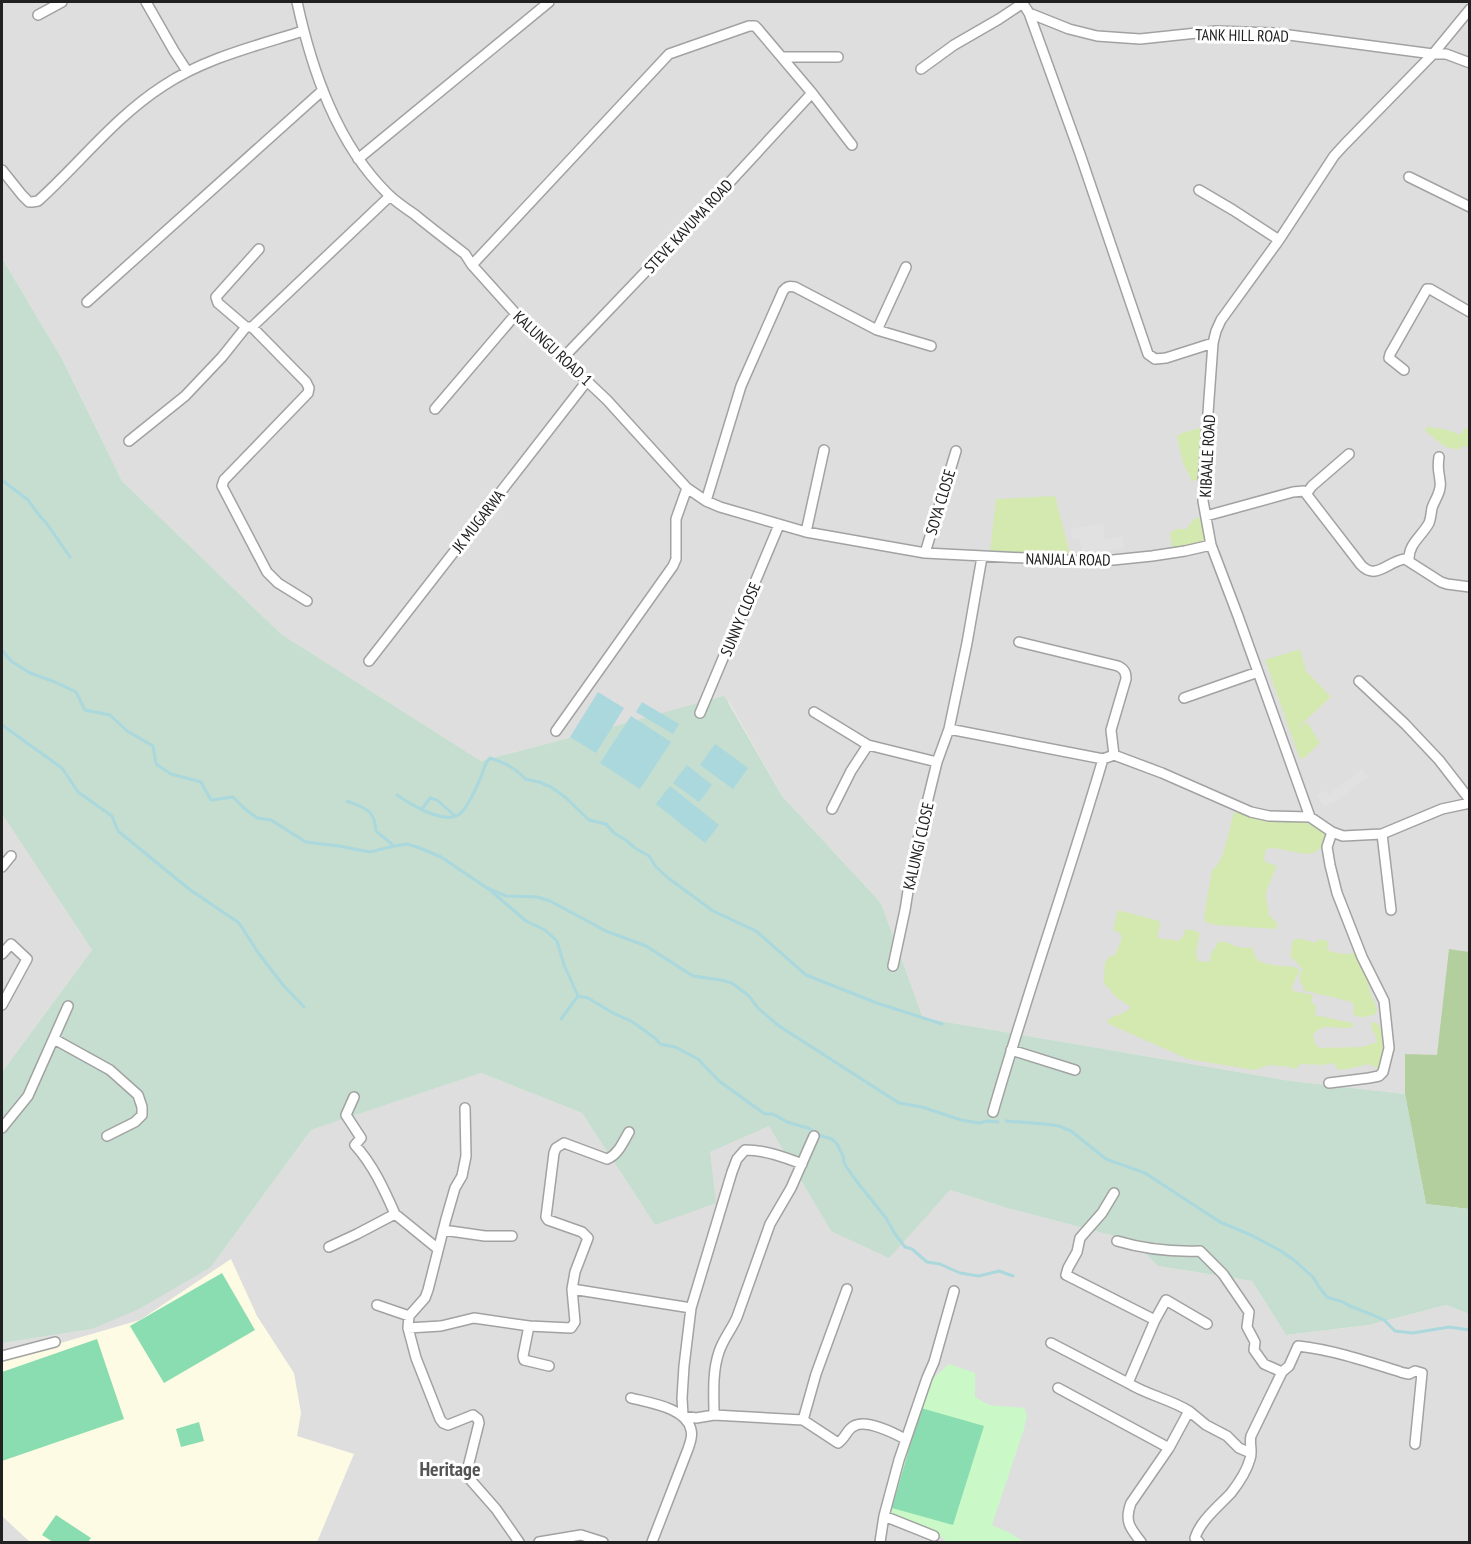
<svg xmlns="http://www.w3.org/2000/svg" width="1471" height="1544" font-family="'PT Sans Narrow',sans-serif">
	<rect width="100%" height="100%" fill="#f1ede8"/>
	<path fill="#dfdede" d="M2 2H1469V1209L1426 1204 1404 1094 1291 1081 923 1018 881 903 782 796 729 702 633 721 481 761 281 634 122 481 62 359 2 258Z
		M2 814 92 950 2 1072Z
		M481 1073 582 1113 655 1225 710 1152 769 1125 831 1231 950 1190 1007 1208 1133 1241 1158 1266 1252 1281 1286 1335 1369 1325 1446 1305 1469 1314V1542H2V1342V1343L92 1329 211 1267 311 1130Z"/>
	<path fill="#fefbe4" d="M231 1259 257 1316 294 1373 301 1413 297 1436 354 1454 317 1542H30L2 1516V1360L140 1320Z"/>
	<path fill="#d3e9b0" d="M1427 427 1444 429 1459 434 1462 433 1464 428 1469 430V446L1467 447 1462 446 1461 449C1445 451 1437 439 1425 431Z
		M1200 428 1204 432 1199 480 1192 481 1183 463 1177 436 1182 433Z
		M1055 496 1070 554 990 552 996 499Z
		M1197 518H1204L1208 542 1172 550 1170 533 1176 529H1187L1192 521Z
		M1300 649 1306 671 1331 697 1296 729 1307 722 1320 743 1304 758 1300 759 1265 660Z
		M1235 812C1243 813 1250 815 1258 816 1281 819 1308 816 1325 835 1320 870 1286 844 1266 849L1264 858 1265 862 1277 866 1267 889 1266 896 1269 915 1277 923V929L1216 925 1205 922 1204 917 1212 870C1225 862 1229 829 1233 815Z
		M1118 910 1159 921 1160 925 1157 937 1165 940 1167 939 1178 941 1183 937 1186 929 1199 932C1200 944 1194 948 1198 961L1210 962 1211 954 1219 941 1232 944 1236 947 1253 948C1253 951 1254 955 1256 958 1262 966 1286 966 1296 967L1300 971 1292 986 1293 991 1313 995 1311 1003 1316 1005 1315 1015 1352 1023 1354 1026C1341 1033 1324 1019 1313 1035L1316 1046 1321 1048 1362 1047 1377 1042C1377 1035 1370 1030 1371 1023L1376 1022C1388 1036 1385 1051 1380 1067L1376 1068 1369 1064 1343 1070 1336 1068 1334 1063 1322 1065 1300 1064 1297 1068 1294 1069 1290 1067 1269 1065 1254 1070 1188 1059 1109 1024 1107 1020C1115 1014 1125 1015 1131 1007L1117 998 1104 983 1105 962 1109 957 1115 955 1122 938 1120 933 1113 930Z
		M1295 939H1302L1315 943 1320 939 1327 941 1329 944 1326 949C1334 953 1348 956 1356 952L1367 979 1371 995 1377 1008 1376 1014C1367 1016 1361 1020 1353 1014L1354 1005 1352 1002 1303 990V985L1300 982V975L1303 969 1290 956 1292 943Z"/>
	<path fill="#b3cf9e" d="M1449 949 1469 952V1209L1426 1204 1405 1094V1054L1437 1055Z"/>
	<path fill="#c5ded0" d="M2 258 62 359 122 481 281 634 481 761 633 721 724 696 728 702 782 796 881 903 923 1018 1291 1081 1405 1094 1426 1204 1469 1209V1314L1446 1305 1369 1325 1286 1335 1252 1281 1158 1266 1133 1241 1007 1208 950 1190 889 1258 831 1231 769 1126 710 1152 716 1203 655 1225 582 1113 481 1073 311 1130 211 1267 139 1309 92 1329 2 1343V1072L92 950 2 814Z"/>
	<path fill="#caf8c7" d="M949 1364 975 1373V1397L989 1405 1024 1408 1027 1415 1024 1429 992 1525 1010 1533 1024 1542H944L945 1539 888 1513 923 1387Z"/>
	<path fill="#89ddb1" d="M222 1273 255 1330 164 1383 130 1326Z
		M97 1339 124 1419 2 1461V1372Z
		M921 1408 984 1426 953 1525 892 1508Z
		M199 1422 204 1441 181 1447 176 1429Z
		M56 1515 91 1538 88 1542H53L42 1535Z"/>
	<path fill="#e1e1e1" d="M1103 524 1105 539 1123 537 1124 548 1082 554 1080 538 1072 539 1071 528Z
		M1362 769 1368 777 1335 802 1334 801 1325 807 1317 796 1324 790 1328 795Z"/>
	<path fill="#aad8dd" d="M598 692 624 708 596 753 570 737Z
		M642 702 679 724 673 734 636 712Z
		M631 716 671 742 640 789 600 763Z
		M715 744 748 768 733 789 700 765Z
		M687 765 712 785 699 802 673 783Z
		M670 786 719 825 705 843 656 804Z"/>
	<g fill="none" stroke-linecap="round" stroke-linejoin="round">
		<path stroke="#aad8dd" stroke-width="3" d="M2 480 28 500 39 515 47 524 70 557
			M2 650 11 661 30 673 55 682 76 692 85 710 110 715 127 731 153 746 156 764 171 774 201 782 211 800 233 797 244 808 257 818 271 820 306 842 339 846 370 852 394 846
			M2 725 62 768 78 792 112 816 118 831 189 889 239 923 259 954 284 986 304 1007
			M397 795C410 804 443 824 458 815 467 810 476 788 480 779 484 771 484 763 490 758 503 762 517 769 525 779L539 782 551 787 565 797 589 820 606 824 614 833 627 841 635 848 649 856 656 867 667 877 713 911 756 931 806 975 877 1003 942 1024
			M347 801C365 808 375 810 376 831L394 846 407 844 420 848 441 857 487 888 506 896 537 897 550 901 606 931 646 946 693 976 721 980 732 983 749 996 758 1008 779 1026 899 1103 922 1107 961 1120 979 1123 987 1121 998 1122
			M422 809 430 798 437 800 455 816
			M491 891 526 921 545 930 557 941 564 965 578 996
			M578 996 588 998 613 1013 631 1021 655 1038 660 1044 675 1047 698 1059 719 1081 765 1114H773L787 1122 808 1128 821 1136 832 1139 837 1144 843 1156 844 1163 854 1178 886 1218 895 1234 905 1247 912 1249 927 1262 940 1264 960 1273 979 1276 999 1271 1013 1276
			M561 1019 578 996
			M1006 1121 1045 1124 1059 1126 1071 1131 1106 1159 1145 1173 1220 1222 1251 1235 1281 1251 1294 1260 1313 1277 1319 1287 1327 1297 1343 1302 1350 1306 1373 1315 1384 1320 1395 1331 1413 1333 1449 1327 1470 1330"/>
		<defs>
			<path id="street" d="M146 2 174 51 187 71
				M297 2C312 71 337 144 388 194 396 202 405 208 414 214 431 228 448 241 465 254L472 265 516 314 607 400 687 488 706 501 720 507 806 532 925 553 1083 561 1113 560 1152 556 1185 551 1211 545
				M1022 2 1029 13 1080 154 1148 354 1155 359 1166 358 1213 343
				M1470 9 1433 54 1344 145 1334 156 1279 240 1221 320 1216 331 1213 343 1203 483V501L1211 545 1238 616 1310 817 1332 832 1343 836 1382 834 1442 809 1470 803
				M1029 13 1069 29 1097 36 1140 39 1216 31 1274 33 1433 54H1446L1470 63
				M38 15 62 2
				M782 57H838
				M921 69 954 45 999 19 1023 3
				M358 159 549 2
				M2 170 22 195 29 202H32L38 201C80 163 115 117 163 86 205 58 256 46 303 31
				M1409 177 1470 207
				M1199 190 1233 210 1279 240
				M472 265 669 54 749 26H755L757 28 812 93 852 145
				M87 302 323 90
				M246 327 218 303 216 297 259 249
				M877 330 906 267
				M563 358 693 222 812 93
				M1404 370 1389 358 1390 354 1427 289H1430L1470 312
				M435 409 516 314
				M129 441 185 396 222 357 246 327H252
				M1307 493 1312 486 1349 454
				M706 501 741 386 783 291C787 286 789 286 795 287L877 330 931 346
				M1206 516 1293 492 1304 491 1361 565C1376 581 1388 561 1405 559L1441 582 1447 584 1470 587
				M806 532 824 450
				M925 553 956 451
				M1409 560C1408 544 1422 536 1429 523 1431 518 1431 513 1432 508 1435 499 1442 491 1440 481 1439 470 1437 470 1439 457
				M307 601 278 583 267 572 222 486 224 480 308 393 309 388 306 382 252 327 390 196
				M1019 642 1118 666C1124 669 1126 672 1126 679L1111 730 1114 755
				M369 661 587 381
				M1359 681 1405 724 1439 760 1470 800
				M1184 698 1258 672
				M814 712 868 745 937 762
				M700 713 779 525
				M949 729 1103 759 1114 755 1162 773 1251 812 1269 816 1310 817
				M556 731 673 566 676 559V519L687 488
				M832 809 851 771 868 745
				M1382 834 1391 910
				M2 867 11 856
				M2 954 11 944 27 959 2 1005
				M893 966 905 910 913 860 937 762 949 729 967 643 982 557
				M54 1039 110 1070 138 1095 142 1107V1115L135 1122 107 1136
				M1011 1050 1075 1070
				M1329 1083 1369 1078 1379 1076 1383 1072 1389 1048 1384 1001 1362 957 1337 893 1330 865 1327 847 1332 832
				M354 1097 346 1115 361 1138 355 1145C373 1165 384 1189 395 1214
				M465 1108 466 1156 462 1176 455 1188 446 1219 428 1290 425 1298 409 1316 408 1328 416 1358 440 1419 443 1423 448 1425 473 1415 478 1419 479 1423 467 1471V1476L496 1509 519 1542
				M993 1112C1027 994 1068 878 1103 759
				M2 1128 28 1096 68 1006
				M802 1164C784 1157 765 1150 745 1150L737 1159 732 1172 691 1308 684 1366 682 1398 683 1416 696 1418 714 1415 803 1420 838 1443C845 1439 847 1429 854 1426 866 1419 894 1433 905 1439
				M1114 1193 1102 1213 1080 1238 1077 1252 1068 1268 1066 1275 1155 1320
				M443 1230 485 1236H512
				M1117 1241C1144 1249 1171 1252 1200 1251L1223 1274 1249 1312 1247 1327 1255 1342 1254 1350 1264 1364 1282 1372
				M329 1247 357 1234 395 1214 438 1249
				M572 1289 691 1308
				M377 1305 409 1316
				M529 1326 523 1356 524 1360 549 1366
				M408 1328 441 1326 474 1318 529 1326 571 1328 575 1322 572 1289 575 1272 588 1238 582 1232 548 1220 546 1217 554 1153 556 1148 564 1143 607 1159C618 1155 623 1142 629 1132
				M1051 1343 1128 1383
				M2 1356 55 1342
				M1058 1388 1169 1448
				M631 1398C650 1403 687 1408 691 1430 693 1436 690 1443 688 1449L652 1542
				M1189 1411 1206 1425 1227 1436 1239 1448 1251 1453
				M714 1415C714 1395 712 1372 719 1352 723 1339 732 1329 737 1317L770 1224 791 1188 814 1136
				M803 1420 816 1374 847 1289
				M884 1516 934 1536
				M539 1542 581 1535 603 1542
				M880 1542 884 1516 899 1460 927 1378 934 1362 954 1291
				M1141 1542C1130 1528 1124 1521 1131 1503L1169 1448 1189 1411C1170 1399 1147 1395 1128 1383L1155 1320 1166 1300 1207 1324
				M1199 1542 1195 1538C1200 1521 1219 1506 1231 1493 1238 1484 1247 1470 1250 1459 1253 1452 1249 1444 1251 1436L1282 1372 1289 1366 1298 1346C1334 1350 1369 1362 1404 1373L1409 1374 1415 1371 1422 1373 1415 1444"/>
		</defs>
		<use href="#street" stroke="#a2a2a2" stroke-width="12"/>
		<use href="#street" stroke="#fff" stroke-width="9"/>
	</g>
	<g text-anchor="middle" dominant-baseline="central" stroke-width="6" stroke-linejoin="round" paint-order="stroke">
		<g font-size="16" fill="#212121" stroke="#fff">
			<text transform="translate(1242 35) rotate(1)">TANK HILL ROAD</text>
			<text transform="translate(688 226) rotate(-47)">STEVE KAVUMA ROAD</text>
			<text transform="translate(553 348) rotate(43)">KALUNGU ROAD 1</text>
			<text transform="translate(1207 456) rotate(-87)">KIBAALE ROAD</text>
			<text transform="translate(940 502) rotate(-73)">SOYA CLOSE</text>
			<text transform="translate(478 521) rotate(-52)">JK MUGARWA</text>
			<text transform="translate(1068 559) rotate(1)">NANJALA ROAD</text>
			<text transform="translate(740 619) rotate(-67)">SUNNY CLOSE</text>
			<text transform="translate(918 846) rotate(-77)">KALUNGI CLOSE</text>
		</g>
		<g font-size="20" font-weight="bold" fill="#545454" stroke="#fff">
			<text x="450" y="1469">Heritage</text>
		</g>
	</g>
	<rect width="1471" height="1544" fill="none" stroke="#212121" stroke-width="6"/>
</svg>
